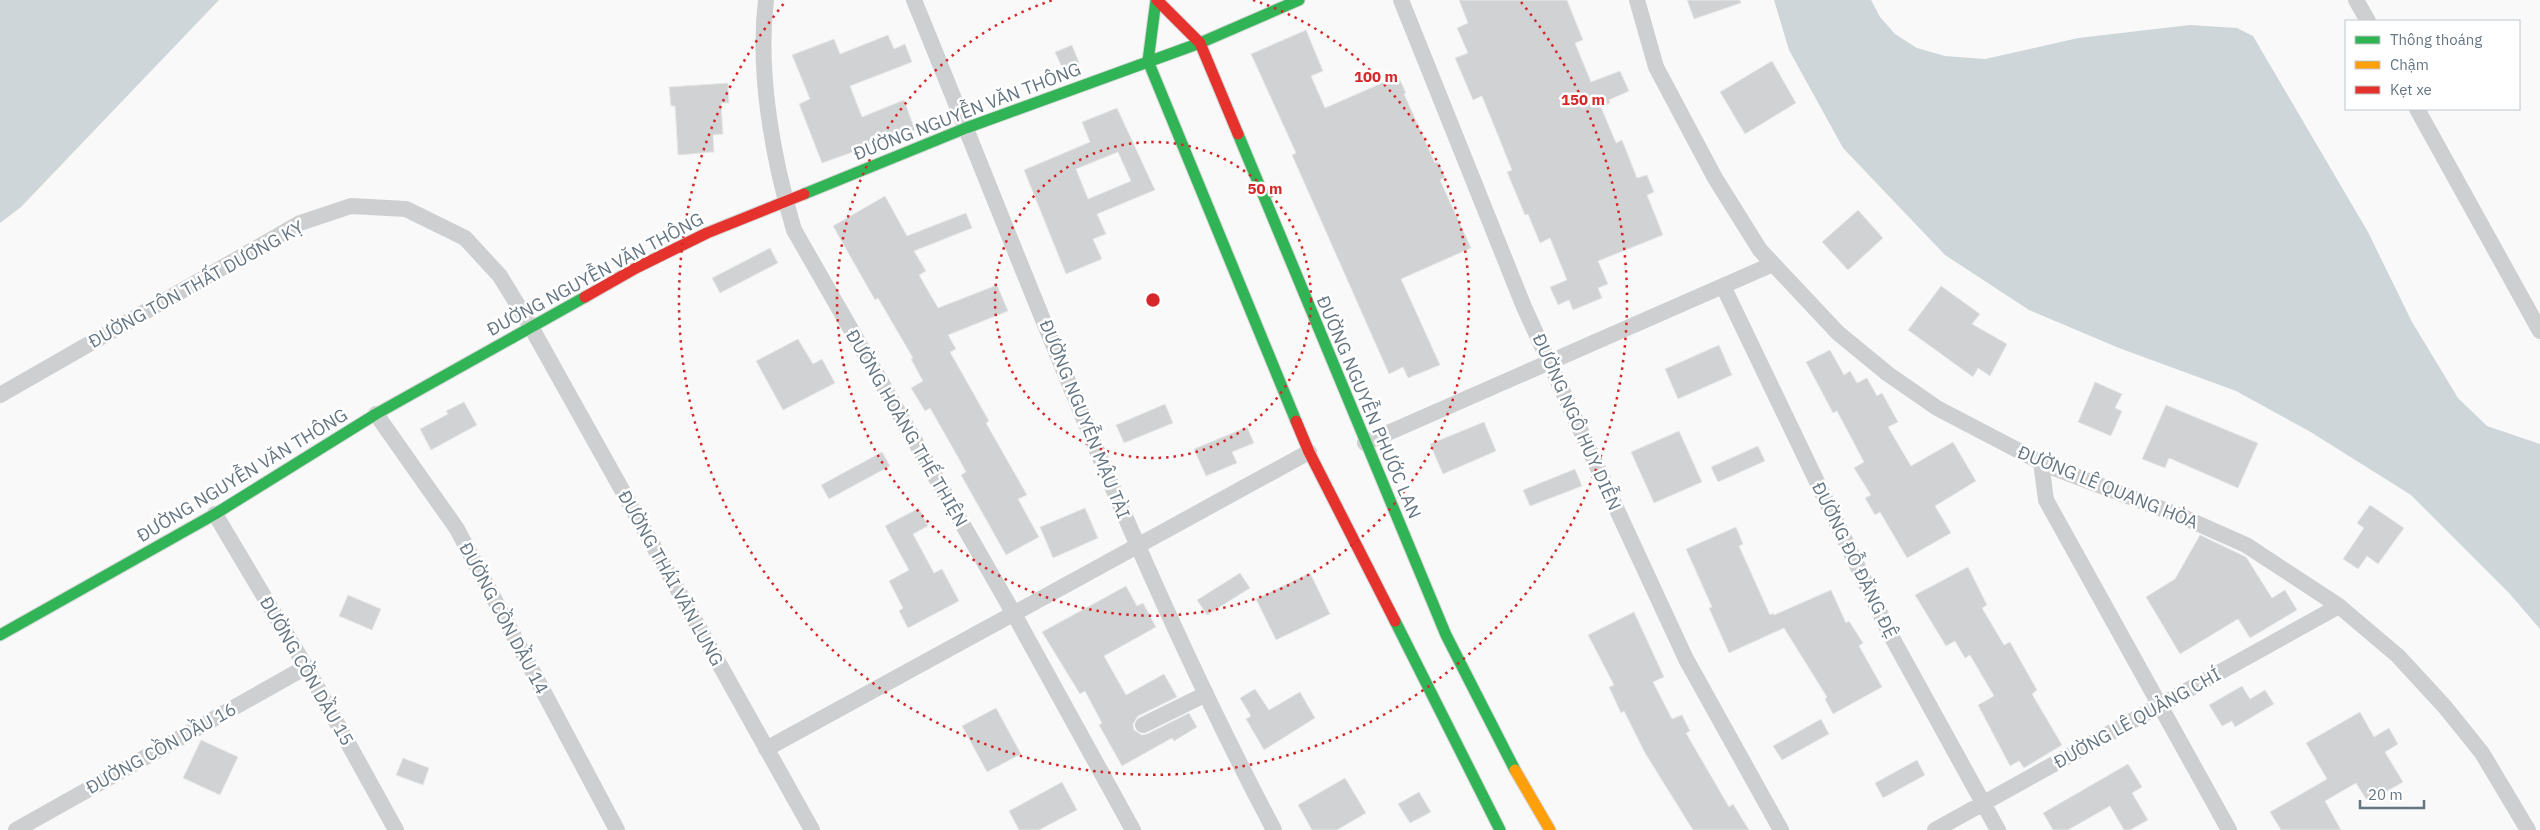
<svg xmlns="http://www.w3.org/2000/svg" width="2540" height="830" font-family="'IBM Plex Sans',sans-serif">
	<rect width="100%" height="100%" fill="#f9f9f9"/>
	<path fill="#ced6d9" d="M0 0H219L21 207 0 223Z
		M1774 0H1871L1880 17 1895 34 1917 48 1945 56 1985 59 2078 38 2190 25 2237 28 2253 36 2368 232 2412 322 2458 398 2487 426 2540 444V629L2509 593 2411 495 2309 431 2236 391 2119 348 2029 310 1945 255 1843 148 1789 50Z"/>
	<path fill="#d0d2d3" stroke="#e8e8e8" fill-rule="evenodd" d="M1459 0H1567L1583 40 1575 43 1591 82 1620 71 1629 91 1609 100 1610 103 1601 107 1616 143 1622 140 1637 178 1647 175 1654 192 1647 195 1663 235 1598 261 1608 284 1598 288 1602 298 1573 310 1569 300 1558 305 1550 287 1567 280 1550 238 1540 243 1528 214 1525 215 1507 172 1512 170 1482 96 1473 100 1455 58 1468 53 1457 28 1468 23Z
		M1687 0H1740L1741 3 1694 19Z
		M1306 30 1323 71 1311 76 1325 108 1398 76 1406 93 1404 94 1435 163 1438 162 1445 177 1440 180 1471 248 1401 279 1440 365 1408 378 1403 367 1389 374 1292 155 1296 153 1251 54Z
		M888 35 894 49 905 44 912 62 850 86 862 117 904 100 915 130 822 163 799 104 810 99 792 55 834 39 840 54Z
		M1072 45 1080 65 1064 72 1055 52Z
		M1772 61 1796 103 1745 134 1720 92Z
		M728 83 729 103H721L723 134 713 135 714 152 678 155 675 106H671L669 87Z
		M1117 108 1155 190 1097 214 1106 234 1093 239 1102 259 1066 274 1024 170 1090 142 1082 122ZM1118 152 1131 181 1088 199 1076 169Z
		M885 196 907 236 966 213 972 228 914 251 926 271 919 275 938 308 997 285 1008 311 948 335 956 349 950 352 989 421 986 423 1027 495 1018 499 1039 537 1006 555 961 475 966 472 958 457 930 408 925 411 911 388 923 381 911 359 913 358 878 298 875 300 833 226Z
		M1858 210 1883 238 1848 270 1822 242Z
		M770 248 778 263 720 293 712 278Z
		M1941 286 1980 314 1972 324 2007 344 1990 376 1978 368 1973 377 1908 330Z
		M798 339 813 364 822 359 835 383 783 410 756 361Z
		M1719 345 1732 375 1678 399 1665 369Z
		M1830 350 1844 375 1850 371 1857 383 1867 378 1877 396 1882 393 1898 422 1888 427 1911 466 1953 442 1976 481 1935 506 1951 533 1907 558 1880 512 1875 515 1865 498 1871 495 1854 468 1864 462 1837 411 1833 413 1806 362Z
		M2095 382 2122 394 2115 408 2122 411 2111 436 2078 422Z
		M464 402 477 425 431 450 420 429 448 414 446 411Z
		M1165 404 1173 423 1124 443 1116 425Z
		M2166 405 2258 443 2238 488 2169 458 2165 468 2142 459Z
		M1484 422 1496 451 1443 474 1430 444Z
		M1247 427 1254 443 1232 452 1237 463 1206 476 1194 449Z
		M1679 431 1702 482 1654 503 1631 452Z
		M1758 446 1765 461 1718 482 1711 467Z
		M882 452 890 466 829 499 821 485Z
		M1575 469 1582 486 1530 506 1523 490Z
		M2370 505 2404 528 2378 564 2367 556 2358 569 2343 559 2364 528 2357 523Z
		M919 508 928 526 913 534 934 573 942 569 959 601 908 628 899 611 903 608 889 581 909 570 885 526Z
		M1085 508 1098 538 1053 558 1040 527Z
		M1736 527 1743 544 1739 546 1770 615 1773 613 1774 615 1831 590 1846 623 1849 621 1863 643 1859 646 1882 687 1833 714 1825 699 1827 697 1784 628 1729 653 1709 608 1712 607 1686 549Z
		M2200 535 2246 557 2272 598 2285 590 2297 610 2250 638 2238 619 2180 654 2146 597 2175 579Z
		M1968 567 1987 605 1982 608 2004 645 2010 642 2037 690 2032 694 2062 745 2024 768 2019 761 2010 766 1978 705 1994 696 1970 655 1965 658 1955 641 1946 646 1915 595Z
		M1240 573 1250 588 1207 615 1197 600Z
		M1310 573 1330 614 1276 640 1256 599Z
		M1126 586 1137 606 1143 603 1156 627 1104 656 1126 695 1164 674 1177 697 1138 716 1133 724 1134 730 1142 735 1147 734 1189 713 1197 727 1174 741 1172 738 1122 766 1099 725 1102 723 1085 691 1080 694 1042 632Z
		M348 595 381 609 372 630 339 616Z
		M1634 612 1664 677 1653 682 1672 719 1682 715 1690 731 1686 733 1729 807 1733 804 1749 830H1693L1645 753 1624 711 1621 713 1609 687 1614 685 1588 635Z
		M2242 686 2250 699 2265 690 2274 704 2235 727 2232 721 2222 726 2209 705Z
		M1255 689 1269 710 1300 692 1315 718 1264 750 1246 719 1251 716 1240 698Z
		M996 708 1021 754 987 772 962 726Z
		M2360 712 2374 737 2389 728 2398 744 2385 752 2403 782 2368 802 2356 783 2325 801 2341 830H2281L2270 812 2327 779 2306 743Z
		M1821 719 1829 734 1782 760 1773 746Z
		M201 740 238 757 220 795 183 778Z
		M403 758 429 768 423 785 396 775Z
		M1917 760 1925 775 1883 798 1875 783Z
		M2128 764 2142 787 2132 793 2148 820 2130 830H2124L2110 806 2068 830H2053L2043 813Z
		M1345 778 1366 813 1337 830H1312L1298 805Z
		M1062 782 1077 810 1039 830H1019L1009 811Z
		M1419 792 1431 812 1410 823 1398 804Z"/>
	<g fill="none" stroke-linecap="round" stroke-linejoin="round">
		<defs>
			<path id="fast" d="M1156 0 1148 61 1296 421
				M1238 134 1446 635 1515 770
				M804 194 966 128 1200 43 1299 0
				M1395 621 1500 830
				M0 635 215 514 376 414 585 297"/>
			<path id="slow" d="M1515 770 1550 830"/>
			<path id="jam" d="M1157 0 1200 43 1238 134
				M585 297 636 268 707 233 804 194
				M1296 421 1309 452 1395 621"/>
		</defs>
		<use href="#fast" stroke="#d5d6d7" stroke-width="13"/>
		<use href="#slow" stroke="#d5d6d7" stroke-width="13"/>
		<use href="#jam" stroke="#d5d6d7" stroke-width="13"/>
		<path stroke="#cecfd0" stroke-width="16" d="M766 0C757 73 773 159 794 230L1014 614 1133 830
			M914 0C1028 279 1133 563 1274 830
			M1401 0 1524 307 1611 497 1686 659 1781 830
			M1637 0 1656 67 1715 178 1760 250 1838 333 1888 374 1937 408 2046 465 2183 517 2246 545 2339 606 2398 656 2445 707 2482 753 2528 830
			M2356 0 2368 21
			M2417 109 2540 331
			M1723 286 1890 634 1998 830
			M0 395 300 223 351 206 406 209 465 238 500 276 531 327 812 830
			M376 414 457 529 617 830
			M1365 443 1773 264
			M2041 462 2046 500 2229 830
			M215 514 306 667 396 830
			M1143 725 1206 694
			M766 749 1309 452
			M16 830 306 667
			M1935 830 2339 606"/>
		<use href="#fast" stroke="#30b455" stroke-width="11"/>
		<use href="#slow" stroke="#ff9f0a" stroke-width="11"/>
		<use href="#jam" stroke="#e5322d" stroke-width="11"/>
	</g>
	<g fill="none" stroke="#d62828" stroke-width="2.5" stroke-dasharray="2.5 5">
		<circle cx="1153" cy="300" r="158"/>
		<path d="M1253 0A316 316 0 1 1 1053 0"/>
		<path d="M1521 2A474 474 0 1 1 785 2"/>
	</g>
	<g text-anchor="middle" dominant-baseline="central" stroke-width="5" stroke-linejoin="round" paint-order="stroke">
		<g font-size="18" fill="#657683" stroke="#fff">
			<text transform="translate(967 111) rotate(-21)">ĐƯỜNG NGUYỄN VĂN THÔNG</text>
			<text transform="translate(595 274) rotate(-28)">ĐƯỜNG NGUYỄN VĂN THÔNG</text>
			<text transform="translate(196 284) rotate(-29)">ĐƯỜNG TÔN THẤT DƯƠNG KỴ</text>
			<text transform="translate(1369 407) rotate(67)">ĐƯỜNG NGUYỄN PHƯỚC LAN</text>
			<text transform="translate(1085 419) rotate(68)">ĐƯỜNG NGUYỄN MẬU TÀI</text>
			<text transform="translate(1577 422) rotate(66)">ĐƯỜNG NGÔ HUY DIỄN</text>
			<text transform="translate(907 428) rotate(60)">ĐƯỜNG HOÀNG THẾ THIỆN</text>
			<text transform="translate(242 475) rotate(-31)">ĐƯỜNG NGUYỄN VĂN THÔNG</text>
			<text transform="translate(2108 487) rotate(22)">ĐƯỜNG LÊ QUANG HÒA</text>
			<text transform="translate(1855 560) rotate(64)">ĐƯỜNG ĐỖ ĐĂNG ĐỆ</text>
			<text transform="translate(671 578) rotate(61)">ĐƯỜNG THÁI VĂN LUNG</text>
			<text transform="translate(504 618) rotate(62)">ĐƯỜNG CỒN DẦU 14</text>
			<text transform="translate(307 671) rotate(60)">ĐƯỜNG CỒN DẦU 15</text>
			<text transform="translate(2137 718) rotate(-29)">ĐƯỜNG LÊ QUẢNG CHÍ</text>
			<text transform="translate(161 748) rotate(-29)">ĐƯỜNG CỒN DẦU 16</text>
		</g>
	</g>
	<circle cx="1153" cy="300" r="8" fill="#d62828" stroke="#fff" stroke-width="2.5"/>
	<g font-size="15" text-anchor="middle" font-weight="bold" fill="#d62828" stroke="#fff" stroke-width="5" stroke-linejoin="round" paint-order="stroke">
		<text x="1376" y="82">100 m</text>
		<text x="1583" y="105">150 m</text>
		<text x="1265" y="194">50 m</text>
	</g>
	<rect x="2345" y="20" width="175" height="90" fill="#ffffff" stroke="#c1c8cd"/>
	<rect x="2355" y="36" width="25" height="8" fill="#30b455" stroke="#c1c8cd"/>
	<text x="2390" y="45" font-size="15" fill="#657683">Thông thoáng</text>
	<rect x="2355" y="61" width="25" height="8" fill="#ff9f0a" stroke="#c1c8cd"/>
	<text x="2390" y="70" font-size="15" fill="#657683">Chậm</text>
	<rect x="2355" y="86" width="25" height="8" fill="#e5322d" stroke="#c1c8cd"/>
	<text x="2390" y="95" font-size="15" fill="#657683">Kẹt xe</text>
	<path d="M2360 800v8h64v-8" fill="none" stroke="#657683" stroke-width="2.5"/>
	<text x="2368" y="800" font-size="15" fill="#657683" stroke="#ffffff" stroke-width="4" paint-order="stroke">20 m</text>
</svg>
